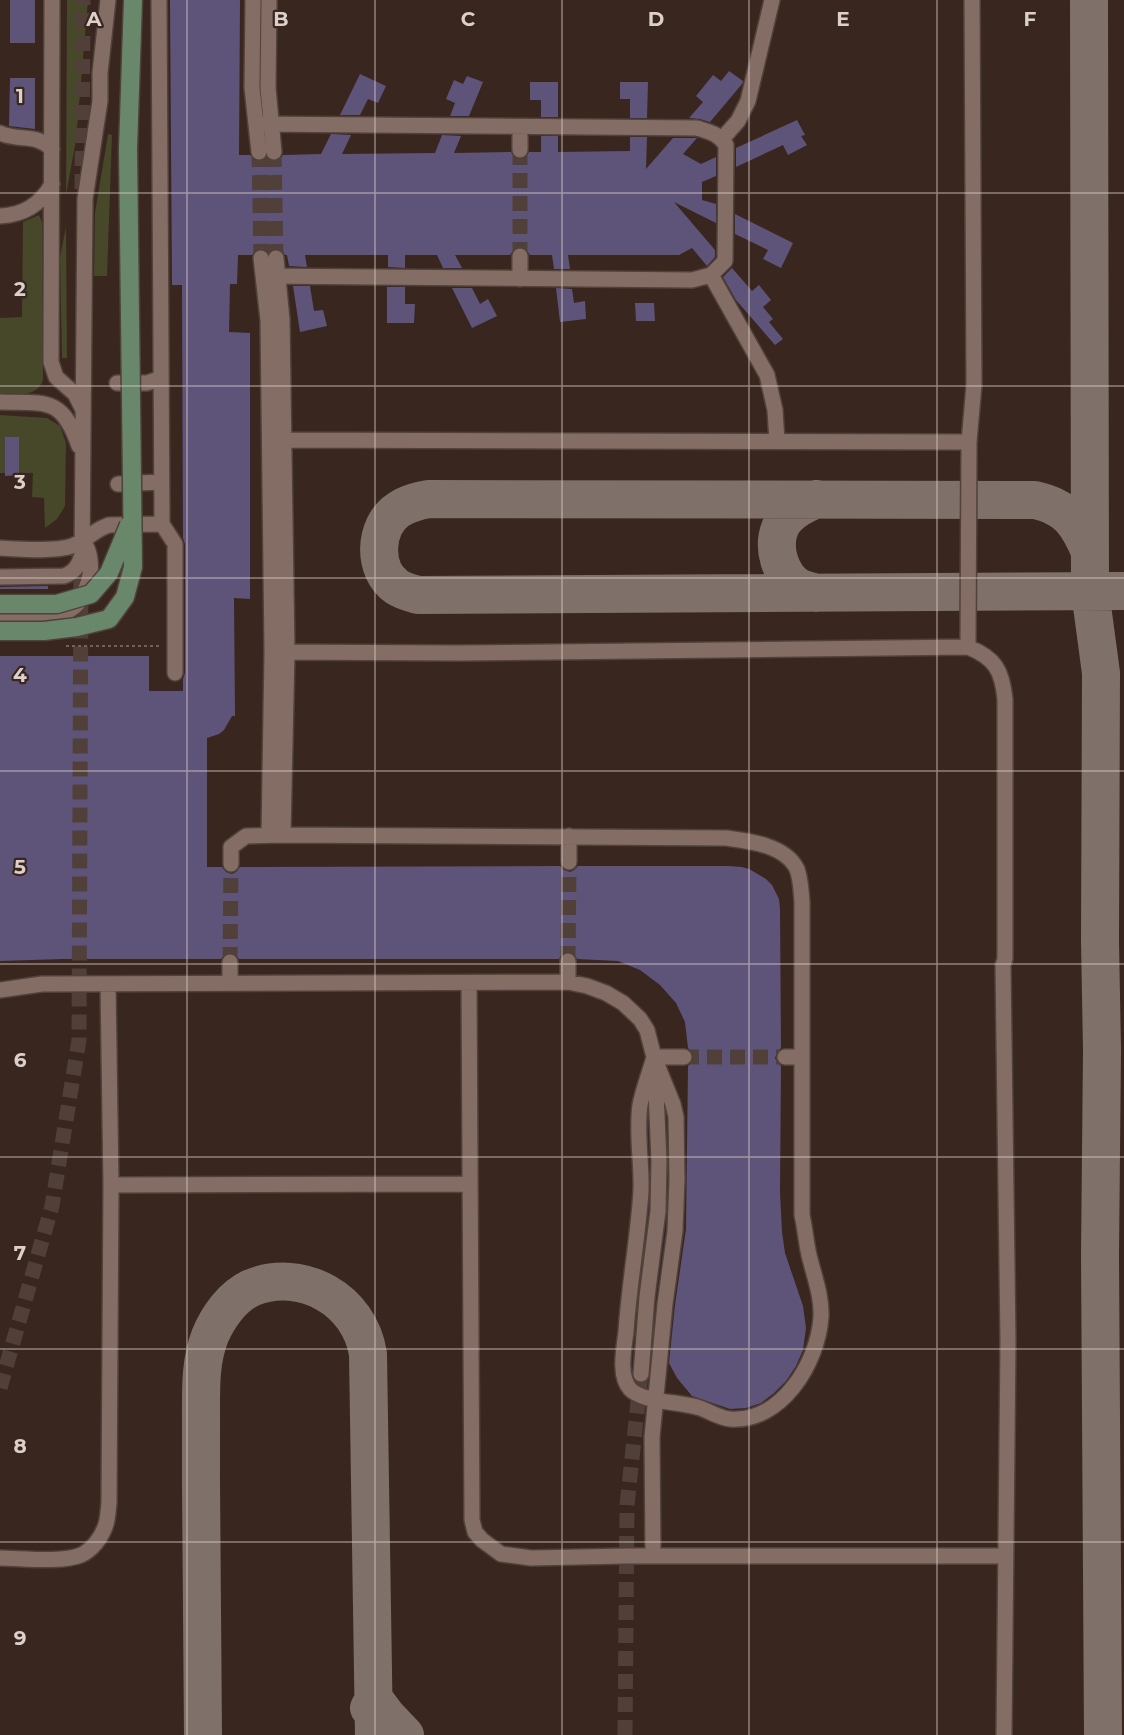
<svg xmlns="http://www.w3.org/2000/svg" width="1124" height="1735" font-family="Montserrat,sans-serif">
	<rect width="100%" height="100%" fill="#39261f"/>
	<path fill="#464829" d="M67 0H88L76 140 66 195Z
		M108 134 112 135 107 276H94L95 213Z
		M39 215 42 222 43 380C36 399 17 393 0 393V318L22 317 23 222Z
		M66 227 67 358H62L60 257Z
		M0 415 47 418 60 426 66 443 65 506 57 519 45 528 44 498 32 497 33 473H0Z"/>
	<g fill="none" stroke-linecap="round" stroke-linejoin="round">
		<path stroke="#80706a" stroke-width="38" d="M1089 0 1090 591 1101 673 1100 941 1102 1050 1100 1255 1103 1735
			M1090 552C1078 523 1067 507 1035 500L429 499C418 501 408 503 398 510 374 526 372 570 397 587 403 591 411 593 418 595L1124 591
			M816 593C811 591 804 590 798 587 780 575 772 548 780 528 786 513 802 505 817 499
			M369 1708 374 1699 386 1715 405 1735
			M203 1735C202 1652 202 1568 201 1485 201 1462 201 1439 201 1416 201 1388 200 1362 210 1336 218 1317 232 1297 251 1288 302 1267 360 1300 368 1354L374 1735"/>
	</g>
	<path fill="#5e547a" d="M10 0H35V43H10Z
		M170 0H240L239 155H250L256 161 261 162 266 158 270 161 275 162 280 160 283 155 321 154 331 134 351 135 342 154 435 153 442 135 461 136 454 153 511 152 515 158 519 160 525 158 529 152H541V136H558V152L630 151V137H647L646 169 673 138H697L683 154 701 164 716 157V176L702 182V200L716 204V223L674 202 715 250V257L707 266 692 248 679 255H568L570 269H554L552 255H530L525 248 521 246 515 248 510 255H455L462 268H443L437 255H405V268L388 267V255H305L307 267 289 266 287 255H285L281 249 276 248 269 252 264 249 259 248 255 251 252 255H238L237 284H230L229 332 250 333V599L234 598 235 716H232L224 730 219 734 207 738V867H222L226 872 232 874 236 872 240 867 560 866 564 870 570 872 574 870 578 866H728L742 867 749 869 766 879 772 885 779 899 780 909 781 1048 777 1052 775 1058 777 1062 781 1066 780 1192 782 1232 785 1253 803 1306 806 1328 803 1350 796 1366 786 1381 774 1393 761 1403 746 1408 730 1409 692 1396 677 1378 669 1363 675 1305 686 1229 688 1066 692 1062 694 1056 692 1052 688 1048 685 1022 676 1003 660 985 640 970 618 961 577 959 573 953 569 951 563 953 559 959H239L235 954 229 952 225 954 221 959H63L0 961V656H149V691H183V679L185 673V544L183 538 182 285H172Z
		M729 71 743 81 742 84 710 122 700 119 689 118 703 102 696 96 713 75 721 81Z
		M360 74 386 86 378 103 368 99 360 115H340Z
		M467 76 483 82 469 116H450L455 103 446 99 454 80 463 84Z
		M10 78H35V129L9 126Z
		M530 82H558V117H541V100H530Z
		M620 82H648L647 118H630V99H620Z
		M797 120 805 135 801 136 807 145 788 155 783 145 736 167V148Z
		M735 214 793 243 781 268 763 259 768 250 735 234Z
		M732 268 752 291 759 285 771 300 763 307 773 319 769 322 783 339 775 345 736 300 723 277Z
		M293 286H310L314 311 323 310 327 326 300 332Z
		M387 287H405V304H415L414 323H387Z
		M452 288H472L480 304 488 299 497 316 472 328Z
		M556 288 572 289 574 303 585 301 586 319 560 322Z
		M635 303H654L655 321H636Z
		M5 437H19V475L5 476Z
		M48 586V589H0V587Z"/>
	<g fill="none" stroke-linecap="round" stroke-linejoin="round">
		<path stroke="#514039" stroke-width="15" stroke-dasharray="15 8" stroke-linecap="butt" d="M520 150V256
			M259 152 261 258
			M274 152 276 258
			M82 189 83 0
			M568 961 569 862
			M230 962 231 864
			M684 1057H785
			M0 1388 52 1206 79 1040 81 555
			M625 1735 627 1505 641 1374"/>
		<defs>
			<path id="minor" d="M52 0 51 362 56 377 75 394 82 408
				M253 0 252 88 259 152
				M269 0 268 88 274 152
				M256 124 697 128C710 132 719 134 726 145L725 261 711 275 692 280 263 276
				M0 133C20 142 34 132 52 149
				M722 139 738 121 748 101 772 0
				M520 150V127
				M0 216C23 215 41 204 52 184
				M261 258 268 320 272 652 269 835
				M276 258 282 319 287 652 283 835
				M711 275 767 375 775 410 777 441
				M520 279V256
				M117 383H147L161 378
				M0 402C47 403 62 397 79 446
				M270 440 969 442
				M118 484 161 482
				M162 524 175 544V673
				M0 548C19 549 55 552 72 546 86 541 95 529 109 525L162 524 159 0
				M0 577 64 576C75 572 78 566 82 555L85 199 100 101V73L108 0
				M0 618C23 617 56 623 74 607 82 601 85 591 88 583 92 572 91 555 86 546
				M968 647 969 442 974 385 972 0
				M272 652 459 653 968 647C995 658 1002 670 1005 699V959L1003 965 1008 1342 1004 1735
				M569 862V836
				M231 864V847L246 836 283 835 726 838C749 841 785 845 797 869 801 880 801 891 802 902V1215C805 1228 806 1242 809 1255 814 1276 822 1296 821 1317 818 1363 781 1423 730 1419 719 1418 709 1411 700 1408 683 1402 641 1402 630 1389 618 1375 624 1349 626 1332 629 1285 638 1238 641 1191 642 1163 636 1133 640 1105 643 1089 650 1072 654 1057
				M568 982V961
				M230 983V962
				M469 983 472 1520 475 1532 482 1540 501 1554 531 1558 626 1556H1006
				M0 990 42 984 568 982 587 986 606 993 623 1003 640 1019 647 1030 654 1057 673 1104 676 1117 677 1180 675 1231 665 1304 652 1437 653 1556
				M654 1057H684
				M785 1057H802
				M111 1185 470 1184
				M641 1374 647 1297 658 1211 659 1161 655 1069
				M0 1558C21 1558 62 1563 81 1555 92 1550 101 1538 105 1527 108 1520 108 1511 109 1503L111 1185 108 984"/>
			<path id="major" d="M128 149 133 0"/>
		</defs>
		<use href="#minor" stroke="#50413b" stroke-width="18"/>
		<use href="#major" stroke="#50413b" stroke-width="21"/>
		<path stroke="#72615b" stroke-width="2" stroke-dasharray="3 3" stroke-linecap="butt" d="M66 646H162"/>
		<use href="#minor" stroke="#836d65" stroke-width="15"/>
		<use href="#major" stroke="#69876b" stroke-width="18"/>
		<defs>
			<path id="major-bridge" d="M0 604H57L91 594 109 573 129 525
				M0 631H44L77 627 109 619 125 597 133 567 128 149"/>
		</defs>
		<use href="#major-bridge" stroke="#50413b" stroke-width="21" stroke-linecap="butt"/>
		<use href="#major-bridge" stroke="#69876b" stroke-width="18"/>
	</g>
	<path fill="none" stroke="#dcd0cb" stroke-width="1.5" stroke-opacity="0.55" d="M187 0V1735M375 0V1735M562 0V1735M749 0V1735M937 0V1735M0 193H1124M0 386H1124M0 578H1124M0 771H1124M0 964H1124M0 1157H1124M0 1349H1124M0 1542H1124"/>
	<g font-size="20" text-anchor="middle" font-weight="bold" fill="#dcd0cb" stroke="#39261f" stroke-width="4.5" stroke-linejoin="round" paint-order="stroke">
		<text x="94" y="26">A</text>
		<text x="281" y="26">B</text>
		<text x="468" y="26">C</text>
		<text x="656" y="26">D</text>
		<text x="843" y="26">E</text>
		<text x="1030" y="26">F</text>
		<text x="20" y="103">1</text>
		<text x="20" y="296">2</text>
		<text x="20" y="489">3</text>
		<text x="20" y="682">4</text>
		<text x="20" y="874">5</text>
		<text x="20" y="1067">6</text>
		<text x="20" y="1260">7</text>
		<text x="20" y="1453">8</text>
		<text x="20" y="1645">9</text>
	</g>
</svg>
